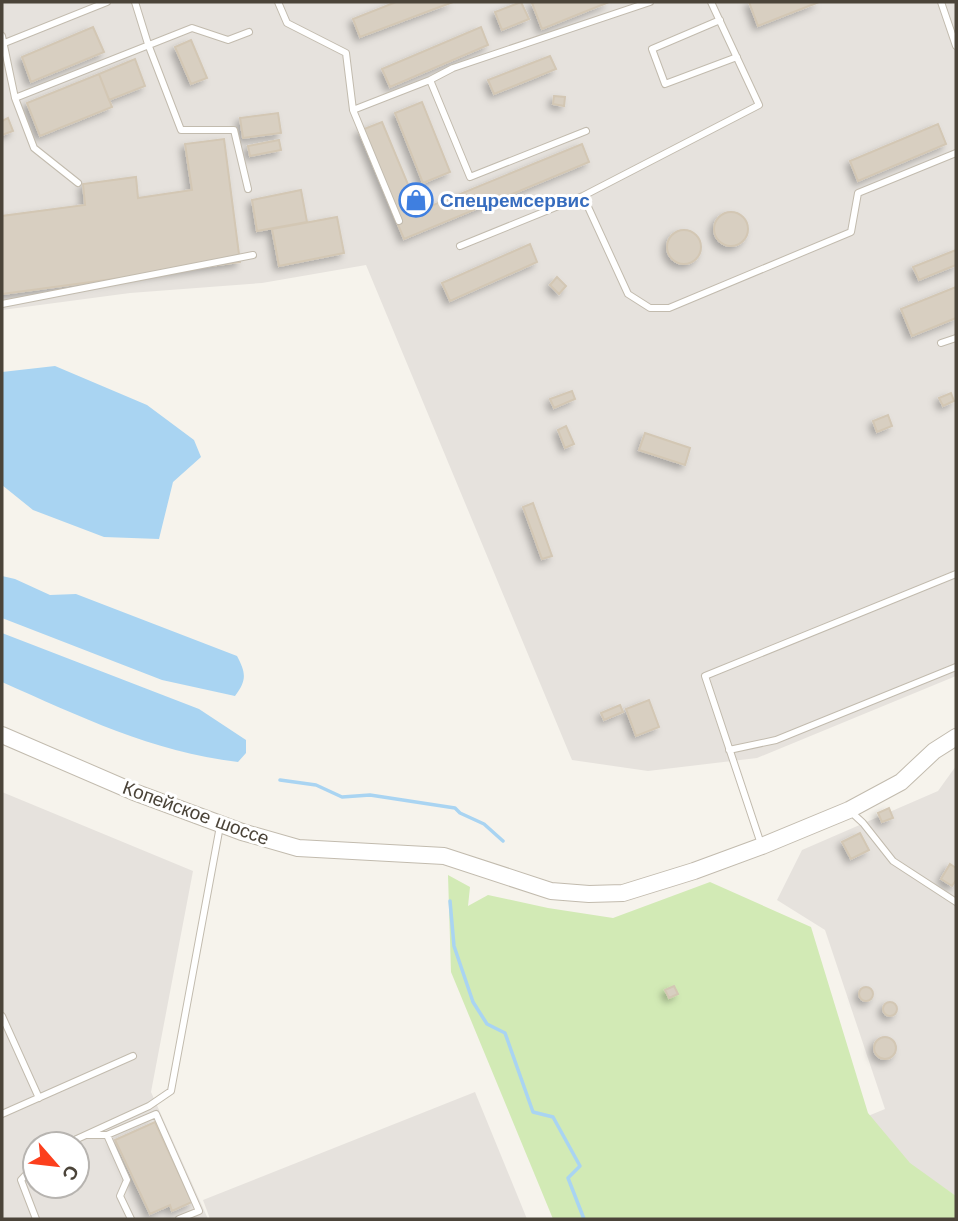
<svg xmlns="http://www.w3.org/2000/svg" width="958" height="1221" font-family="'Work Sans',sans-serif">
	<defs>
		<filter id="shadow"><feDropShadow dx="-4" dy="4" stdDeviation="3.5" flood-color="#0004"/></filter>
	</defs>
	<rect width="100%" height="100%" fill="#f6f3ec"/>
	<path fill="#e6e2dd" fill-rule="evenodd" d="M2 2H956V676L757 758 648 771 572 760 366 265 262 283 130 293 2 310Z
		M956 766V1196L911 1165 868 1116 885 1109 825 930 777 900 802 850 938 791Z
		M2 792 193 871 151 1092 208 1219H2ZM35 1144H77V1186H35Z
		M475 1092 527 1219H210L203 1200Z"/>
	<path fill="#d2eab5" d="M448 875 470 887 468 906 488 895 548 908 613 918 710 882 811 927 868 1113 910 1163 956 1196V1219H553L451 972Z"/>
	<path fill="#a9d4f2" d="M55 366 147 405 194 440 201 457 173 482 159 539 104 537 33 510 2 485V372Z
		M2 576 15 579 50 595 76 594 237 656C246 673 247 680 235 696L162 680 2 618Z
		M2 633 199 709 246 740V753L238 762C152 752 79 716 2 682Z"/>
	<g fill="none" stroke-linecap="round" stroke-linejoin="round">
		<path stroke="#a9d4f2" stroke-width="3.5" d="M280 780 316 785 342 797 370 795 455 808 460 813 484 824 503 841
			M450 901 454 946 473 1002 487 1024 505 1033 533 1112 553 1117 580 1166 568 1178 584 1219"/>
	</g>
	<path fill="#d8cfc1" stroke="#d3c7b4" stroke-width="2" filter="url(#shadow)" d="M396 2H453L360 37 353 19Z
		M521 2 529 19 502 30 495 12Z
		M535 2H609L542 29 532 3Z
		M749 2H819L758 26Z
		M93 27 104 52 31 82 22 57Z
		M481 27 488 45 390 87 382 69Z
		M191 40 207 78 191 84 175 47Z
		M550 56 556 69 494 94 488 80Z
		M135 59 145 86 109 100 99 74Z
		M99 74 112 107 40 136 27 103Z
		M554 96 565 97 564 106 553 104Z
		M422 102 450 172 423 183 395 113Z
		M278 113 281 133 243 138 240 118Z
		M8 118 13 131 2 135V121Z
		M382 122 419 211 582 144 589 162 404 239 359 131Z
		M938 124 946 144 858 181 850 161Z
		M224 139 240 262 2 294V216L85 205 83 184 136 177 138 198 192 190 185 144Z
		M279 140 281 150 250 156 248 146Z
		M301 190 307 222 257 231 252 200Z
		M714 229a17 17 0 1 1 34 0a17 17 0 1 1-34 0Z
		M337 217 344 253 279 266 272 229Z
		M667 247a17 17 0 1 1 34 0a17 17 0 1 1-34 0Z
		M530 244 537 262 450 301 442 283Z
		M956 250V265L919 280 913 267Z
		M557 277 566 286 559 294 550 285Z
		M956 287V318L912 336 901 309Z
		M572 391 575 399 554 408 550 399Z
		M951 393 954 401 943 406 939 398Z
		M888 415 892 426 877 432 873 421Z
		M566 426 574 444 565 448 558 430Z
		M645 433 690 448 685 465 639 450Z
		M533 503 552 556 542 559 523 507Z
		M649 700 659 727 636 736 626 709Z
		M620 705 623 712 604 720 601 713Z
		M889 808 893 818 882 822 878 813Z
		M860 833 869 850 851 859 842 842Z
		M950 864 956 868V880L952 886 941 879Z
		M674 986 678 994 669 998 665 990Z
		M859 994a7 7 0 1 1 14 0a7 7 0 1 1-14 0Z
		M883 1009a7 7 0 1 1 14 0a7 7 0 1 1-14 0Z
		M874 1048a11 11 0 1 1 22 0a11 11 0 1 1-22 0Z
		M155 1122 192 1202 172 1211 170 1205 150 1214 115 1140Z"/>
	<g fill="none" stroke-linecap="round" stroke-linejoin="round">
		<defs>
			<path id="service" d="M135 2 148 44 181 130H234L248 189
				M278 2 287 23 346 53 353 110 399 221
				M941 2 956 46
				M720 20 652 49 665 84 737 57
				M2 36 15 98 34 148 78 183
				M2 44 107 2
				M430 80 470 177 586 131
				M15 98 192 28 228 40 249 32
				M353 110 430 80 453 68 650 2
				M583 196 628 294 650 308H669L851 232 858 193 956 153
				M460 246 583 196 759 105 711 2
				M2 304 253 255
				M941 343 956 338
				M729 750 776 740 956 667
				M850 811 863 823 893 861 956 902
				M761 844 705 676 956 574
				M2 1016 39 1098
				M2 1114 133 1056
				M87 1135H107L156 1114 199 1211 179 1219
				M107 1135 127 1180 120 1196 131 1219
				M66 1144 149 1106 171 1091 220 826
				M35 1165 21 1180 36 1219"/>
			<path id="tertiary" d="M2 735 134 792 242 832 298 848 444 856 551 891 589 894 623 893 694 871 762 846 849 810 901 782 934 751 956 737"/>
		</defs>
		<use href="#service" stroke="#c2bbae" stroke-width="8"/>
		<use href="#tertiary" stroke="#c2bbae" stroke-width="18"/>
		<use href="#service" stroke="#fff" stroke-width="6"/>
		<use href="#tertiary" stroke="#fff" stroke-width="16"/>
	</g>
	<defs>
		<symbol id="shop-ring" viewBox="-11 -11 22 22"><circle r="9.5" fill="#fff" stroke="#3f7fe0" stroke-width="1.5"/><path d="M-5-2.5h2.3a2.7 3.5 0 0 1 5.4 0H5L5.5 6h-11ZM-1.5-2.5h3a1.5 2.3 0 0 0-3 0Z" fill="#3f7fe0"/></symbol>
	</defs>
	<g fill-rule="evenodd">
		<use href="#shop-ring" x="397" y="181" width="38" height="38"/>
	</g>
	<g text-anchor="middle" dominant-baseline="central" stroke-width="6" stroke-linejoin="round" paint-order="stroke">
		<g font-size="19" font-weight="bold" fill="#366cbe" stroke="#fff" text-anchor="start">
			<text x="440" y="200">Спецремсервис</text>
		</g>
		<g font-size="19" fill="#4b4439" stroke="#fff">
			<text transform="translate(196 813) rotate(20)">Копейское шоссе</text>
		</g>
	</g>
	<rect width="958" height="1221" fill="none" stroke="#4b4439" stroke-width="7"/>
	<g transform="translate(56 1165) rotate(118)"><circle r="33" fill="#ffffff" stroke="#b7b4b0" stroke-width="2"/>
	<path d="M0-5L12 26L0 18L-12 26Z" fill="#fc3f1d"/>
	<text y="-10" font-size="19" font-weight="bold" text-anchor="middle" fill="#4b4439">С</text>
	</g>
</svg>
